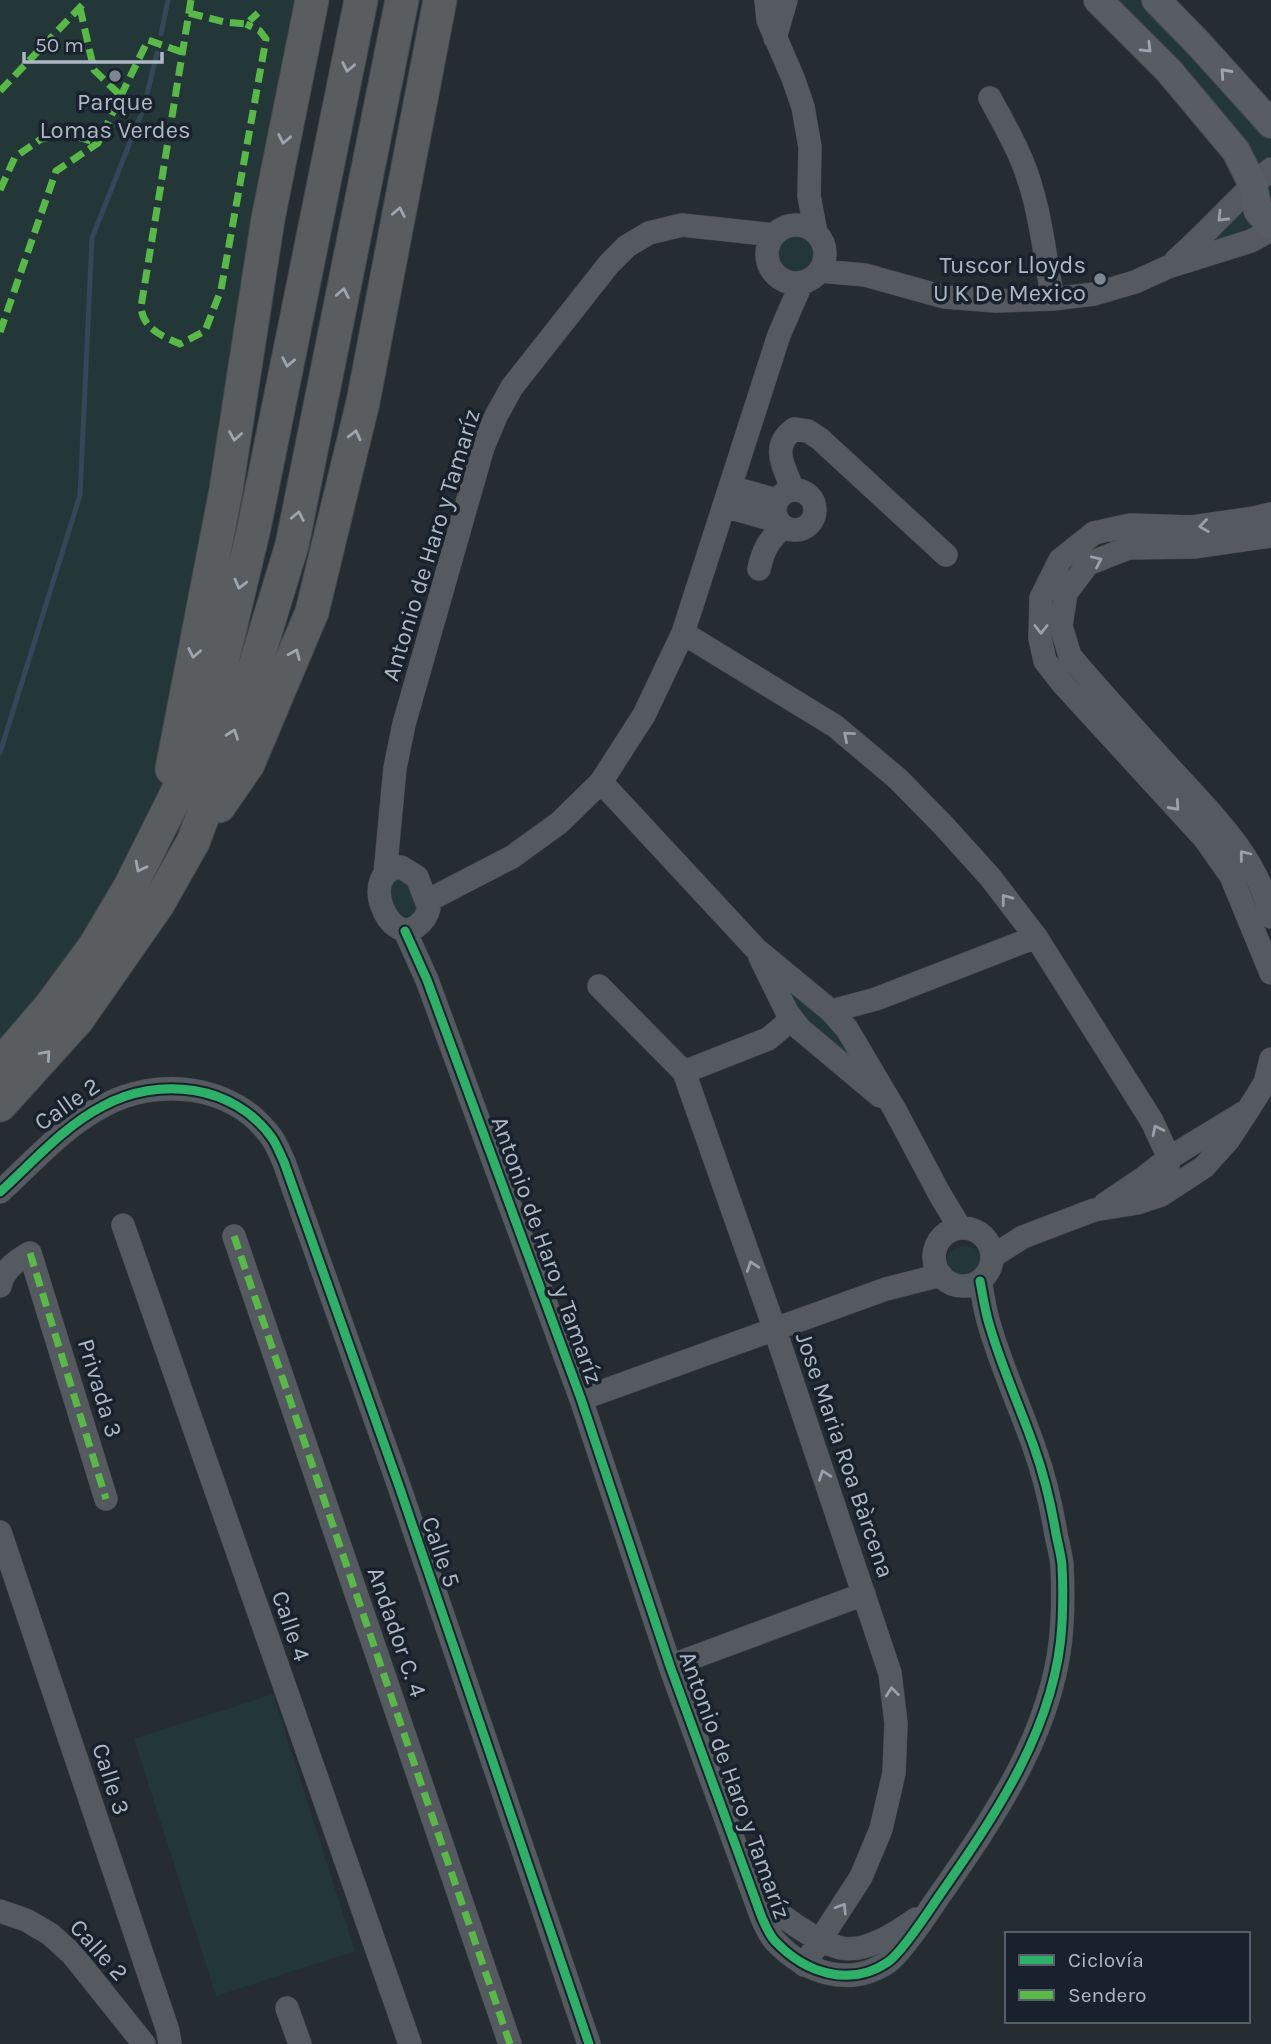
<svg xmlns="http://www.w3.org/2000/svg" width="1271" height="2044" font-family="Karla,sans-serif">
	<rect width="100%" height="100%" fill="#252c32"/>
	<path fill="#233738" d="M0 0H312L161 826 0 1060Z
		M1098 0H1156L1271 124V230L1168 267 1253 184Z
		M791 225C821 227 829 244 820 271L794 283C761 273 758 237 791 225Z
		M396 868 429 908 398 928 385 874Z
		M757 949 830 1011 895 1110 810 1038Z
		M945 1266a20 20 0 1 1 40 0a20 20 0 1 1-40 0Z
		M273 1694 355 1951 216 1996 134 1739Z"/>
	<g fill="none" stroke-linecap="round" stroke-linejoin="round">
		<path stroke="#33465a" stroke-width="5" d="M161 34 168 0
			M0 753 80 495 92 238 144 107 157 53"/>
		<defs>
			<path id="minor" d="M766 0 768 20 793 78 803 107 810 147 809 196 816 233
				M775 38 786 0
				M990 98C1001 119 1013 139 1022 161 1040 204 1044 253 1053 299
				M767 254a29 29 0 1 1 58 0a29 29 0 1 1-58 0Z
				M1176 260C1209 231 1238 197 1271 169
				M820 271 865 275 944 297 996 301 1053 299 1094 294 1135 282 1168 267 1251 241 1271 230
				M730 487 777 500
				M775 510a20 20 0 1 1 40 0a20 20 0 1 1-40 0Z
				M793 490C784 466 770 447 794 429L808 431 820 439 946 555
				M724 506 777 521
				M1271 514 1254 518 1192 527 1130 525 1094 533 1060 560 1041 598 1040 638 1045 661 1063 684 1205 839 1231 876 1271 973
				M1271 536 1194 547 1128 548 1088 564 1066 593 1061 626 1070 656C1102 694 1136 731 1170 768 1210 812 1258 857 1271 917
				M759 569C763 550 769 540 783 527
				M683 633 835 726 898 779 943 825 990 877 1036 937 1152 1121 1169 1158 1167 1176 1161 1195
				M601 782 756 949 831 1011 847 1029 895 1110 939 1193 960 1228
				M401 867 417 877 429 908C427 916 424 921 417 926 389 948 357 871 401 867Z
				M385 874 395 768 404 724 483 447 496 416 512 387 609 264 627 246 649 233 682 225 774 235
				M427 901 512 857 559 823 601 782 644 715 683 633 779 335 802 282
				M405 931 427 980 581 1399 670 1666 762 1918C766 1926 769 1935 775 1941 805 1973 850 1988 888 1962 901 1953 927 1914 937 1899 994 1817 1057 1727 1062 1623 1063 1604 1063 1584 1062 1565 1061 1555 1058 1544 1056 1534 1051 1504 1044 1475 1034 1447 1020 1407 1002 1368 990 1327 985 1312 983 1296 980 1281
				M760 957 787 1012 800 1029 880 1096
				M599 986 684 1072 775 1330 890 1673 896 1723 894 1773 881 1829 861 1877 804 1965
				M831 1011 876 999 1036 937
				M684 1072 768 1039 792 1019
				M0 1192C32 1163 64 1126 103 1106 158 1076 234 1084 272 1138 277 1145 280 1154 284 1162L399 1486 589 2044
				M1105 1204 1145 1177 1169 1158 1243 1113
				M123 1225 410 2044
				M934 1257a29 29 0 1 1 58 0a29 29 0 1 1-58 0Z
				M234 1236 510 2044
				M993 1256 1023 1237 1094 1210 1137 1203 1161 1195 1204 1167 1229 1139 1248 1110 1265 1083 1271 1059
				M0 1286C4 1269 16 1261 30 1253L106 1499
				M581 1399 886 1289 941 1275
				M0 1532 168 2031 170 2044
				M670 1666 864 1594
				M753 1893C777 1912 812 1941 841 1948 866 1953 896 1933 916 1919
				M0 1911 26 1920 50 1934 72 1954 144 2044
				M287 2008 300 2044"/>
			<path id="major" d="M1098 0 1169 71 1236 151 1253 185 1258 211 1271 225
				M1156 0 1198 43 1271 124"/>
			<path id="highway" d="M172 769 226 490 268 219 312 0
				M219 806 248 764 312 612 363 402 440 0
				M0 1065 50 1007 95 946 130 887 183 781 201 738 215 691 254 528 361 0
				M0 1105 77 1020 158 904 193 842 238 722 292 545 402 0"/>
		</defs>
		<use href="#minor" stroke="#42484c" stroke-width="24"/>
		<use href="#major" stroke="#42484f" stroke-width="30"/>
		<use href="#highway" stroke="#42484d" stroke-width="35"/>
		<use href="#minor" stroke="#555a60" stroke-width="23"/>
		<use href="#major" stroke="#575d62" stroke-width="28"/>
		<use href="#highway" stroke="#5a5d60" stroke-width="33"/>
		<path stroke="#58b947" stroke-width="7" stroke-dasharray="14 7" stroke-linecap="butt" d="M191 0 141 307C143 329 162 336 180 344L205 331 221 290 266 39 260 31 246 24
			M80 8 94 70 121 96
			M189 13 224 22 246 24 258 13
			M0 91 87 0
			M0 190 15 157 41 139 67 134 98 143
			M0 332 56 171 98 143 148 40 182 52
			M234 1236 510 2044
			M30 1253 106 1499"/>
		<defs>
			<path id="cycleway" d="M405 931 427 980 581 1399 670 1666 762 1918C766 1926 769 1935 775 1941 805 1973 850 1988 888 1962 901 1953 927 1914 937 1899 994 1817 1057 1727 1062 1623 1063 1604 1063 1584 1062 1565 1061 1555 1058 1544 1056 1534 1051 1504 1044 1475 1034 1447 1020 1407 1002 1368 990 1327 985 1312 983 1296 980 1281
				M0 1192C32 1163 64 1126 103 1106 158 1076 234 1084 272 1138 277 1145 280 1154 284 1162L399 1486 589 2044"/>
		</defs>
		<use href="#cycleway" stroke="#19222c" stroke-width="13"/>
		<use href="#cycleway" stroke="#2db169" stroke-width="9"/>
	</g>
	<defs><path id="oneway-chevron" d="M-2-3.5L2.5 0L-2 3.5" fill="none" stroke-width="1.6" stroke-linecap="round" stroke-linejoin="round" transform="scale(1.75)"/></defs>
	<g stroke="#9da6b0">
		<use href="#oneway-chevron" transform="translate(1147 48) rotate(45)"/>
		<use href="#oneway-chevron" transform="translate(348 67) rotate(101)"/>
		<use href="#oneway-chevron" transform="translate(1225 73) rotate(-132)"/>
		<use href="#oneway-chevron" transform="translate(284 139) rotate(101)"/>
		<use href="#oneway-chevron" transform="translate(399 212) rotate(-79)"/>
		<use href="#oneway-chevron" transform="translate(343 293) rotate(-79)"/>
		<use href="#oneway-chevron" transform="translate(288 362) rotate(101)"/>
		<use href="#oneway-chevron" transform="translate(355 435) rotate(-76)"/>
		<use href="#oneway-chevron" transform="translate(235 436) rotate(99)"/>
		<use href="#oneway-chevron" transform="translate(298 516) rotate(-79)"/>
		<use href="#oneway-chevron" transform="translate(240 584) rotate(104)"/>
		<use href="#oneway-chevron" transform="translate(194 653) rotate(101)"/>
		<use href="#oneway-chevron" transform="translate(295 654) rotate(-67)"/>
		<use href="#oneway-chevron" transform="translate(233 734) rotate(-70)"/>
		<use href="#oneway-chevron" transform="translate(140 867) rotate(117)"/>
		<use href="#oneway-chevron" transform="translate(46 1055) rotate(-49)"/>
	</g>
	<g stroke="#98a0ab">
		<use href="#oneway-chevron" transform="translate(1222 217) rotate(135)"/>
		<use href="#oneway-chevron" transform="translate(1204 526) rotate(172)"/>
		<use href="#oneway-chevron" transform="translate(1097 561) rotate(-25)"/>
		<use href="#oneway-chevron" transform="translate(1041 629) rotate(90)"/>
		<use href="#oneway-chevron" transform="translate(848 736) rotate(-139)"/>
		<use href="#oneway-chevron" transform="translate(1175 806) rotate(48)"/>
		<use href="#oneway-chevron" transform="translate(1244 855) rotate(-128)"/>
		<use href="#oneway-chevron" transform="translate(1006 899) rotate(-127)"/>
		<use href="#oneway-chevron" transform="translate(1157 1130) rotate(-116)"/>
		<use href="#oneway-chevron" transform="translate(752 1266) rotate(-109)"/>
		<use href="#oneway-chevron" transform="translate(824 1475) rotate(-109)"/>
		<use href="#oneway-chevron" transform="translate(892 1692) rotate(-96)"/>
		<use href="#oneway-chevron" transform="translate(842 1908) rotate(-58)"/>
	</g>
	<g fill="#7e8791" stroke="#19222c" stroke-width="2.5">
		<circle cx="115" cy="76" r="7"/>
		<circle cx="1100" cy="279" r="7"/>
	</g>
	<g text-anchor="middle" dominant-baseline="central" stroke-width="7" stroke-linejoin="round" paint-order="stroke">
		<g font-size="24" fill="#aeb8c4" stroke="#19222c">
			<text x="115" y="102">Parque<tspan x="115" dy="28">Lomas Verdes</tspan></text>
			<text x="1086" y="265" text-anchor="end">Tuscor Lloyds<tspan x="1086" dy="28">U K De Mexico</tspan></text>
		</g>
		<g font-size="24" fill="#aeb8c4" stroke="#19222c">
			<text transform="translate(431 545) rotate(-73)">Antonio de Haro y Tamaríz</text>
			<text transform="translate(67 1104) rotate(-35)">Calle 2</text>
			<text transform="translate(547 1250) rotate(70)">Antonio de Haro y Tamaríz</text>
			<text transform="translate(100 1388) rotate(73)">Privada 3</text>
			<text transform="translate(845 1455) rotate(71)">Jose Maria Roa Bàrcena</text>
			<text transform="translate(441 1552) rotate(71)">Calle 5</text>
			<text transform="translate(291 1626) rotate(71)">Calle 4</text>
			<text transform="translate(397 1632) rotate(71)">Andador C. 4</text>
			<text transform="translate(111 1779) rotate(72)">Calle 3</text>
			<text transform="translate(735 1785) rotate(70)">Antonio de Haro y Tamaríz</text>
			<text transform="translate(99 1950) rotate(48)">Calle 2</text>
		</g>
	</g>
	<rect x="1005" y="1932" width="245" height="91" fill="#19222c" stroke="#555e69" stroke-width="2"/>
	<rect x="1019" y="1955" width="35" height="10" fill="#2db169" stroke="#555e69" stroke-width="2"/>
	<text x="1068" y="1967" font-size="21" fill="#aeb8c4">Ciclovía</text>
	<rect x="1019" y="1990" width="35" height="10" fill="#58b947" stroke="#555e69" stroke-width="2"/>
	<text x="1068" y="2002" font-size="21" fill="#aeb8c4">Sendero</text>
	<path d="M24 52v10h138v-10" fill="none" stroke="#aeb8c4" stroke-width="3.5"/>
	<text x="35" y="52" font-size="21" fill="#aeb8c4" stroke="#19222c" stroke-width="5" paint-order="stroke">50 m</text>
</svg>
